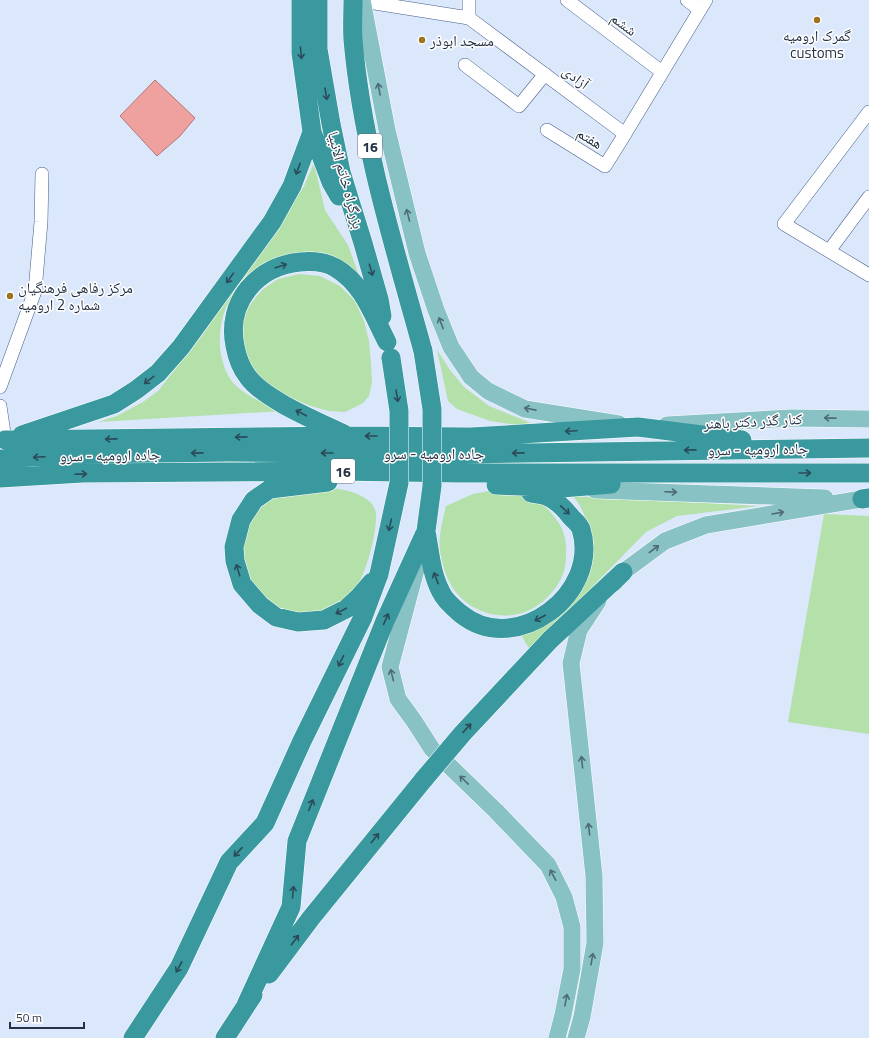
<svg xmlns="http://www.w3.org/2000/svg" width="869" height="1038" font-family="'Titillium Web','Noto Naskh Arabic',sans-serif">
	<rect width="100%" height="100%" fill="#dbe7fb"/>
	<path fill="#b4e0aa" d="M314 163 325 210 348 245 358 273C337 262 322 251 298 253 292 254 284 255 277 257 266 260 256 270 248 278 239 287 230 297 225 310 217 331 218 358 229 377 239 394 265 404 282 411L98 422 117 416 143 402 158 391 206 330 235 284 267 246 304 186Z
		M299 274 320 276 340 286 355 301 364 321 369 341 371 363 372 383 369 396 363 403 345 412 329 411 311 406 291 398 257 379 241 343 242 324 249 306 262 290 278 279Z
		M437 350 450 370 464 387 489 406 531 423 516 425 490 421 457 409 448 401Z
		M320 487C337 488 355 490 369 501 372 503 376 510 376 514 377 532 366 575 355 589 337 612 302 621 276 606 267 600 258 593 252 583 234 554 247 509 278 495 287 491 310 489 320 487Z
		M490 491C522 491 539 494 558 522 565 531 567 545 566 556 566 570 561 582 552 592 527 624 480 623 455 591 447 581 442 564 440 551 438 536 443 520 446 506L473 494Z
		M572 496 759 506 677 516 646 532 530 650 521 635C555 616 590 599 592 555 592 548 590 541 589 534 587 521 582 504 572 496Z
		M824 514 869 516V734L788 722Z"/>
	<path fill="#efa1a0" stroke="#b37675" d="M155 80 195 118 180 136 157 156 120 116Z"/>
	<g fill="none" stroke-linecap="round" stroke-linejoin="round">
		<defs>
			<path id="minor" d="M567 0 662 72
				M687 0 700 10
				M362 1 469 18 625 134 706 0
				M469 18V0
				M465 65 519 106 545 74
				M869 112 784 224 869 275
				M547 130 605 166 625 134
				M829 251 869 197
				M0 387 35 291 41 222 42 174
				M0 406 5 440"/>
			<path id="major" d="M362 0 387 130 417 253 436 310 451 347 471 377 488 391 525 409 619 424
				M667 425 791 418 869 419
				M595 490 825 498
				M418 562 390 667 398 699 414 721 432 749 496 811 548 865 564 897 572 927V969L563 1015 557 1038
				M614 583 623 572 665 541 706 525 862 499
				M576 1038 582 1017 595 943 594 876 571 663 579 630 598 601"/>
			<path id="highway" d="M301 0V53L312 132 331 182 339 196
				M318 0V49L331 124 341 172 363 243 379 299 382 316
				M353 0C353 13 352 27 353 40 362 145 395 249 423 351
				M344 434C317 421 265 400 248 377 241 368 237 357 235 346 226 302 257 266 300 262 311 261 326 262 336 268 363 284 373 315 387 342
				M22 435 114 404 136 390 158 373 181 347 272 222 292 186 312 132
				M5 440 349 436 471 437 638 427 742 440
				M0 459 81 454 230 452 464 454 869 448
				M0 478 83 473 338 471 458 473H869
				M328 482 270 489 254 500 241 520 234 547 235 561 242 584 260 605 276 617 298 622 324 620 346 609 359 597 372 582
				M496 485 562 488 611 484
				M862 499 869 498
				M426 531C430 552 431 573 441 592 445 601 454 608 461 614 516 658 601 593 581 529 579 524 574 520 571 517 565 509 556 500 546 496 541 494 536 494 531 493
				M550 640 623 572
				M269 974 311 918 424 779
				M246 1005 291 907 297 841 385 621 426 531
				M133 1038 179 968 229 862 265 823 302 741 363 617 379 574
				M225 1038 253 995"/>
		</defs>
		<use href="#minor" stroke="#445e89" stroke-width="14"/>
		<use href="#major" stroke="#fff" stroke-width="18"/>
		<use href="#highway" stroke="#fff" stroke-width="20"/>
		<use href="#minor" stroke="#fff" stroke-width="13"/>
		<use href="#major" stroke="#88c2c5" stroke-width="17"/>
		<use href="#highway" stroke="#39999e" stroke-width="19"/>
		<defs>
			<path id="highway-bridge" d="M423 351 432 409V486L426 531
				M379 574 399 483V411L391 358
				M424 779 463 733 550 640"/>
		</defs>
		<use href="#highway-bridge" stroke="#fff" stroke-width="20" stroke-linecap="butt"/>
		<use href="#highway-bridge" stroke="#39999e" stroke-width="19"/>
	</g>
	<defs><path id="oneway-shaft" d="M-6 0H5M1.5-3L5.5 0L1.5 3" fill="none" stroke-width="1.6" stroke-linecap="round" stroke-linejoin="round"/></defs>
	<g stroke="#2a4b5a">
		<use href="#oneway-shaft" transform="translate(301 53) rotate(85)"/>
		<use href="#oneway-shaft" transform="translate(326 94) rotate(80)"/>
		<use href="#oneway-shaft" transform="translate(298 169) rotate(110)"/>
		<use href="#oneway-shaft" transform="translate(281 266) rotate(-18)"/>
		<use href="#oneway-shaft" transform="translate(371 270) rotate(74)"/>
		<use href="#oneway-shaft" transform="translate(230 278) rotate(125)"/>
		<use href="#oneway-shaft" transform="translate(149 380) rotate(142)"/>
		<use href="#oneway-shaft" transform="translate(397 396) rotate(81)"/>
		<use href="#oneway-shaft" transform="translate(301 413) rotate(-152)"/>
		<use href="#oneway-shaft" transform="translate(571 431) rotate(177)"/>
		<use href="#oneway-shaft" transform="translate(371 436) rotate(-180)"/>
		<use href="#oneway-shaft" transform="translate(241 437) rotate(179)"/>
		<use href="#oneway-shaft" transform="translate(111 439) rotate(179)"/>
		<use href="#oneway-shaft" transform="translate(690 450) rotate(179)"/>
		<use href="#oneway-shaft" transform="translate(197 453) rotate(179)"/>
		<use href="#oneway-shaft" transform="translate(327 453) rotate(-180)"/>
		<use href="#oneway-shaft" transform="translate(518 453) rotate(179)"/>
		<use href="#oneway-shaft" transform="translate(39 457) rotate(177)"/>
		<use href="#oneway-shaft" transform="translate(805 473)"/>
		<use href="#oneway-shaft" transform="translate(81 474) rotate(-2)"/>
		<use href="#oneway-shaft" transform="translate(565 510) rotate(44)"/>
		<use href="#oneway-shaft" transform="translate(390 525) rotate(103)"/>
		<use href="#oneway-shaft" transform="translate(238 570) rotate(-107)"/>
		<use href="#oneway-shaft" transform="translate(436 578) rotate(-111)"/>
		<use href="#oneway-shaft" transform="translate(341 611) rotate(152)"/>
		<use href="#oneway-shaft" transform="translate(540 618) rotate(153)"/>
		<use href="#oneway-shaft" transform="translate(386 619) rotate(-66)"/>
		<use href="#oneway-shaft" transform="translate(341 661) rotate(116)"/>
		<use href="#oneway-shaft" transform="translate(467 728) rotate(-47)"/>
		<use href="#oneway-shaft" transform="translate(311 805) rotate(-68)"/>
		<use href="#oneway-shaft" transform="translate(375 838) rotate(-51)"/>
		<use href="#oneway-shaft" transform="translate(238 852) rotate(133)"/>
		<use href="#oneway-shaft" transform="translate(293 892) rotate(-85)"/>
		<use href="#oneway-shaft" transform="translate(295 940) rotate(-53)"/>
		<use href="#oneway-shaft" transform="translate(179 967) rotate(119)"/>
	</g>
	<g stroke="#4d6b78">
		<use href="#oneway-shaft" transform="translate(379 89) rotate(-101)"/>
		<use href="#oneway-shaft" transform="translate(408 215) rotate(-104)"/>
		<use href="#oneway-shaft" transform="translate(441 323) rotate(-111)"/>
		<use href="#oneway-shaft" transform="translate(530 409) rotate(-169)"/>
		<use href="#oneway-shaft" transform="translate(830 418) rotate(-179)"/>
		<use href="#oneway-shaft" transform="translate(671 492) rotate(2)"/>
		<use href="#oneway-shaft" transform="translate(778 513) rotate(-10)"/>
		<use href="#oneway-shaft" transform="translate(654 549) rotate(-37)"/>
		<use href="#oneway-shaft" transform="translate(392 675) rotate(-104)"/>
		<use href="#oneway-shaft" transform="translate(582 762) rotate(-96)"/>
		<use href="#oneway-shaft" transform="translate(464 780) rotate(-136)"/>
		<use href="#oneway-shaft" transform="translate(589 829) rotate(-96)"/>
		<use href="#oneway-shaft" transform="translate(553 875) rotate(-118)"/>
		<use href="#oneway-shaft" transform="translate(592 959) rotate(-80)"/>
		<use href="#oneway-shaft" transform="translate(566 1000) rotate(-79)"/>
	</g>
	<g fill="#9e7423" stroke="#fff" stroke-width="1.5">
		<circle cx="817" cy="20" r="4"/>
		<circle cx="422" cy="40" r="4"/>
		<circle cx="10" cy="296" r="4"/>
	</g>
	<g text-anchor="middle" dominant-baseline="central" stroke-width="3" stroke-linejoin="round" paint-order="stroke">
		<g fill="#fff" stroke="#666f7c" stroke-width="1">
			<rect x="358" y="134" width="24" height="24" rx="3"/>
			<rect x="331" y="459" width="24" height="24" rx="3"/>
		</g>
		<g font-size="14" font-weight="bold" fill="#253144">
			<text x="370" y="146">16</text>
			<text x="343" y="471">16</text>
		</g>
		<g font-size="15" fill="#253144" stroke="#fff">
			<text transform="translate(624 24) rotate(37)">ششم</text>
			<text transform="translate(576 77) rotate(37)">آزادی</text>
			<text transform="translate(590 138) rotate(31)">هفتم</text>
			<text transform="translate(346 180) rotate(75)">بزرگراه خاتم الانبیا</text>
			<text transform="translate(753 421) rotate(-3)">کنار گذر دکتر باهنر</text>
			<text transform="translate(758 449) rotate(-1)">جاده ارومیه - سرو</text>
			<text x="434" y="453">جاده ارومیه - سرو</text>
			<text transform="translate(110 455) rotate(-1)">جاده ارومیه - سرو</text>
		</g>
		<g font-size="15" fill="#253144" stroke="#fff" text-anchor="start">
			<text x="817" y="35" text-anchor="middle">گمرک ارومیه<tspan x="817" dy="17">customs</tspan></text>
			<text x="430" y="40">مسجد ابوذر</text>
			<text x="18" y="287">مرکز رفاهی فرهنگیان<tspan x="18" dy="17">شماره 2 ارومیه</tspan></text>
		</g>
	</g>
	<path d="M10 1022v6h74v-6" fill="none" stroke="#253144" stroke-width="2"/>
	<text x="16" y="1022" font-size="12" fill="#253144" stroke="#ffffff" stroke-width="3" paint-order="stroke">50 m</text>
</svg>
